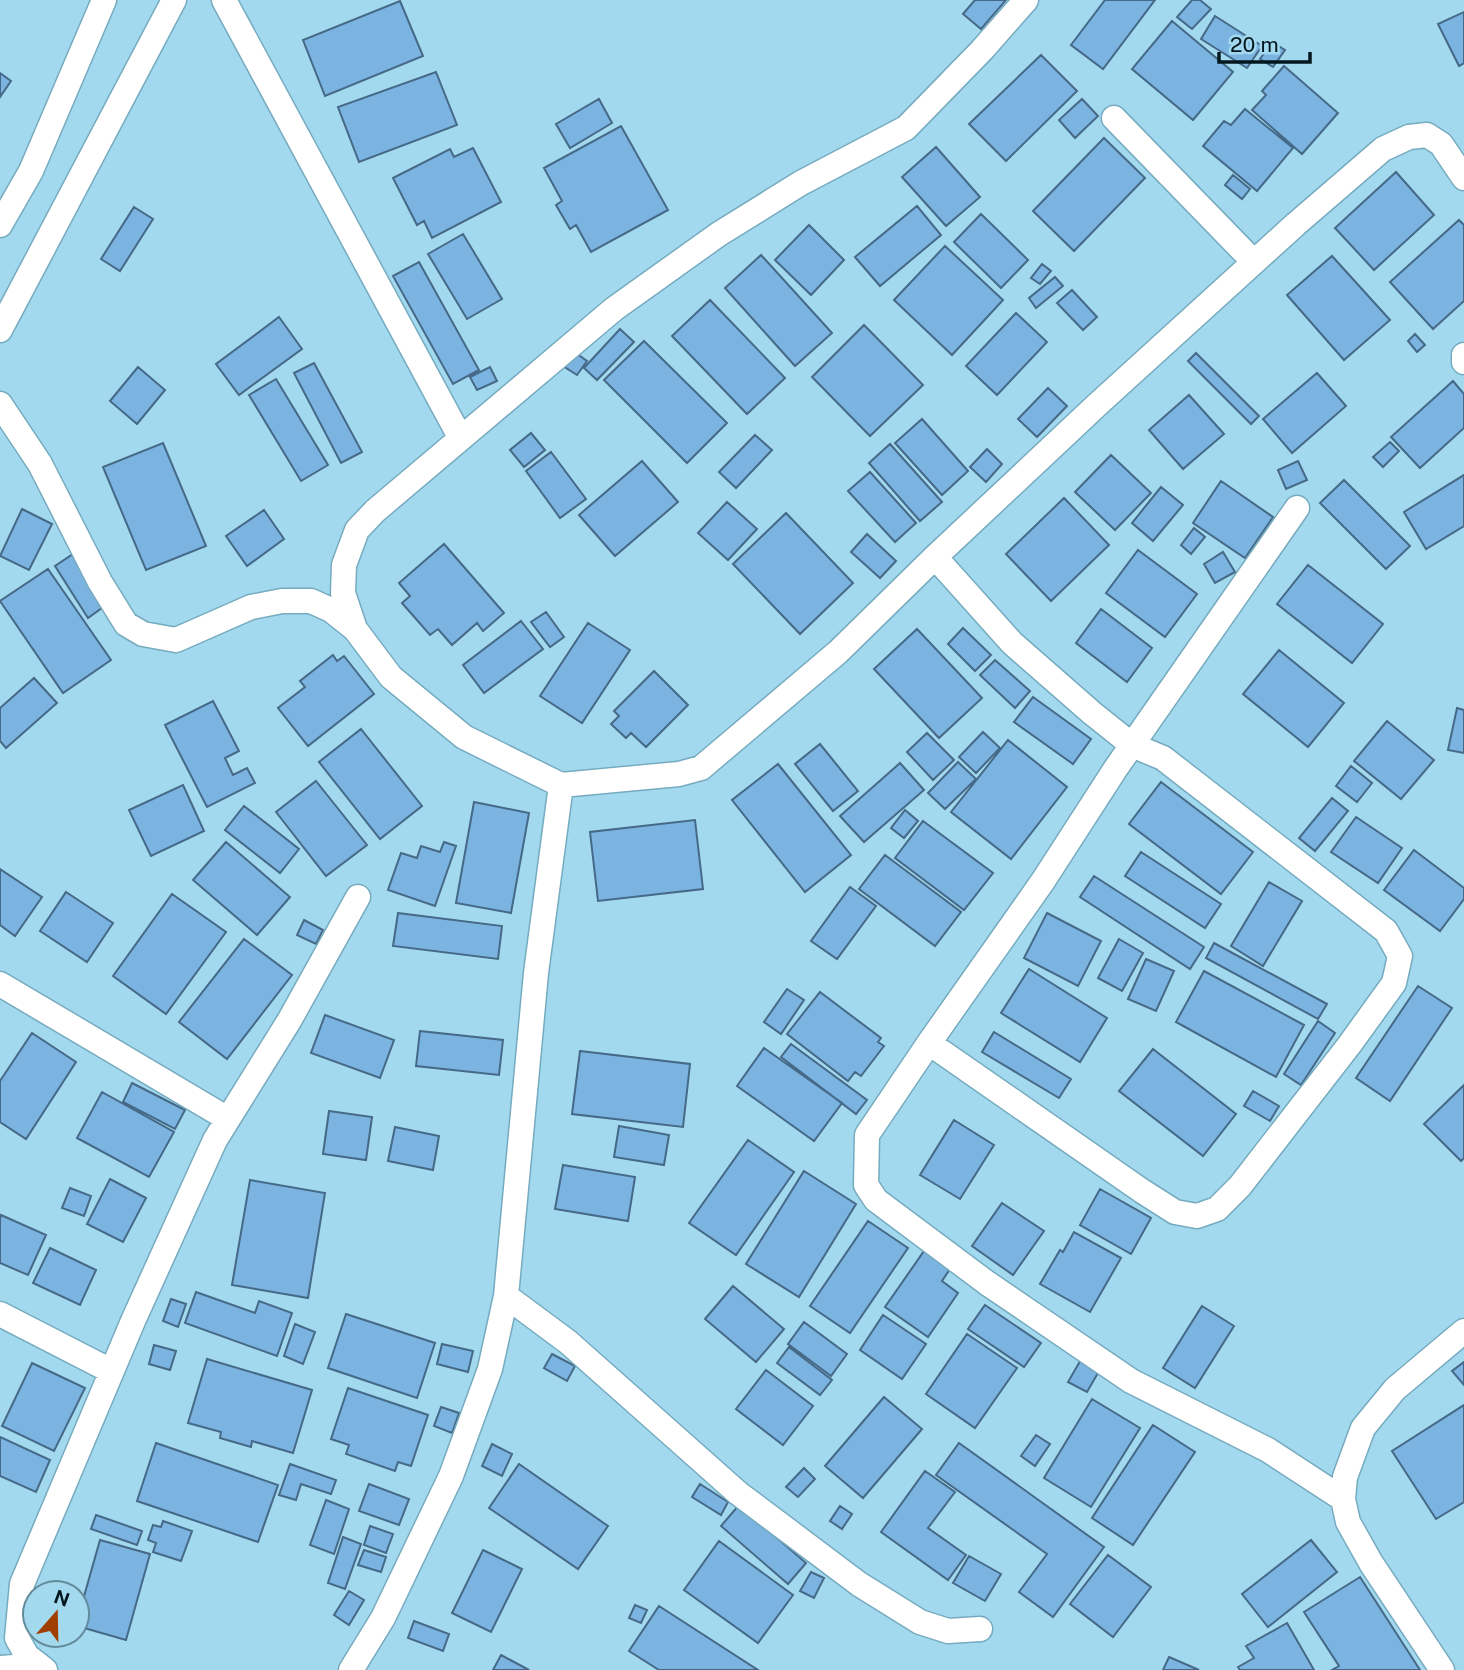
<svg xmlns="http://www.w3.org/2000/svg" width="1464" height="1670" font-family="'Public Sans',sans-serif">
	<rect width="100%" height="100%" fill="#a3d9ee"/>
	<path fill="#7bb3e1" stroke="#456987" stroke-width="2" d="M975 0H1006L981 29 963 14Z
		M1105 0H1155L1103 69 1071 45Z
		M1192 0H1200L1211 9 1192 29 1177 17Z
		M400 1 423 56 325 96 303 40Z
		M1464 12V63L1459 66 1438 24Z
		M1215 16 1262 46 1247 68 1201 39Z
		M1172 21 1233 72 1193 120 1132 69Z
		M1272 42 1285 50 1273 67 1260 59Z
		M1041 55 1077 91 1006 161 969 124Z
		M1284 66 1338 113 1302 154 1252 110 1266 95 1262 91Z
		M436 72 457 125 359 162 338 107Z
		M0 73 11 81 0 97Z
		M599 99 612 123 570 148 556 124Z
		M1082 99 1098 116 1075 138 1059 120Z
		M1245 109 1293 148 1257 191 1203 146 1224 121 1231 125Z
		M621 126 668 210 591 252 576 225 570 229 556 205 562 201 544 168Z
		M1104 138 1145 178 1074 251 1033 211Z
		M936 147 980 197 946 226 902 177Z
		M473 148 501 202 432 238 424 221 417 225 393 178 450 149 454 157Z
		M1396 172 1434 215 1374 270 1335 228Z
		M1233 175 1250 189 1242 199 1225 185Z
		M917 206 941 235 880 286 855 257Z
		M134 207 153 219 120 271 101 259Z
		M981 214 1028 260 1001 288 954 242Z
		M1459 220 1464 225V301L1433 329 1390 282Z
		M809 225 844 260 811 295 775 260Z
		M463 234 502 299 467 319 428 254Z
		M945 246 1003 300 952 355 894 300Z
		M761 255 832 333 795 366 725 288Z
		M1332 256 1390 320 1344 360 1287 295Z
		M419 262 479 370 453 384 393 276Z
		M1042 264 1051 271 1040 284 1031 278Z
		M1055 277 1063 286 1036 308 1029 298Z
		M1072 290 1097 317 1083 330 1057 303Z
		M710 300 785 378 747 414 672 336Z
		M1016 313 1047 342 997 395 966 366Z
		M279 317 302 349 239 395 216 364Z
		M864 325 923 385 870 436 812 377Z
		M620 329 634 342 597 380 584 368Z
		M1415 334 1425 345 1417 352 1408 341Z
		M644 341 727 423 687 463 604 380Z
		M573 351 587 361 577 375 563 366Z
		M1196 353 1259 416 1251 424 1188 361Z
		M314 363 362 452 341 463 294 373Z
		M138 367 165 390 137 424 110 401Z
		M490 367 497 381 477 390 470 377Z
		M1317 373 1346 406 1292 453 1263 419Z
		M276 379 328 465 301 481 249 395Z
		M1453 381 1464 394V428L1420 468 1391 437Z
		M1048 388 1067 406 1037 437 1018 419Z
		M1189 395 1224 434 1183 469 1149 430Z
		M922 419 968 471 942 495 895 443Z
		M531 433 545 450 524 467 510 450Z
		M755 435 772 450 736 488 719 472Z
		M1390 442 1399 451 1383 467 1373 457Z
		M163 443 206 546 146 570 103 467Z
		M890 444 942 502 920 521 869 463Z
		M987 449 1002 464 986 482 970 467Z
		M551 452 586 499 560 518 526 471Z
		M1111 455 1151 493 1115 530 1075 492Z
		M642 461 678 502 615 556 579 515Z
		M1298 461 1307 480 1286 489 1278 470Z
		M870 472 916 523 895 542 848 491Z
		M1464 475V526L1426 549 1404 512Z
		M1344 480 1410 546 1386 569 1320 503Z
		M1221 481 1273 517 1245 558 1193 523Z
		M1161 487 1183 505 1153 541 1132 523Z
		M1064 498 1109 545 1051 601 1006 554Z
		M727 502 757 529 728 560 698 533Z
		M22 509 52 524 29 570 0 556Z
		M264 510 284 539 247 566 226 536Z
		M786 513 853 583 800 634 733 564Z
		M1194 528 1205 537 1191 554 1181 545Z
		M867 534 896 561 880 578 851 552Z
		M444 544 504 613 483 631 477 623 452 645 438 629 430 635 402 603 410 596 399 583Z
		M1138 550 1197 594 1165 637 1106 593Z
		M1223 552 1235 572 1215 583 1204 564Z
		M73 554 106 605 88 618 55 566Z
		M1308 565 1383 624 1352 663 1277 604Z
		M48 569 111 660 63 693 0 601Z
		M1101 609 1152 648 1127 682 1076 643Z
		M546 612 564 637 550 647 531 622Z
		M521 621 543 649 484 693 463 665Z
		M588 623 630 650 582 723 540 696Z
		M963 628 991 655 975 671 948 644Z
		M917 629 982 698 939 738 874 669Z
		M1279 650 1344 703 1308 747 1243 694Z
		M333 655 337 661 344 656 374 694 308 746 278 708 305 687 300 681Z
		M995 660 1030 691 1015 708 980 675Z
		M654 671 688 705 646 747 631 733 626 738 611 724 619 716 614 711Z
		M34 678 57 703 6 748 0 741V708Z
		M1033 697 1091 739 1073 764 1014 722Z
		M213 701 239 751 225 758 233 775 247 768 255 783 207 807 165 725Z
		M1457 708 1464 710V753L1448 750Z
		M1387 721 1434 760 1401 799 1354 761Z
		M361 729 422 806 380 839 319 762Z
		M983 732 1000 748 976 773 959 757Z
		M927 733 954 760 933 780 907 752Z
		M1008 740 1067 787 1011 859 951 812Z
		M820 744 858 791 833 811 795 764Z
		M958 762 976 779 945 809 928 793Z
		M900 763 924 790 864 842 840 816Z
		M778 764 851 855 805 892 732 800Z
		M1351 766 1372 783 1357 802 1336 786Z
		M316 781 367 845 326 876 276 812Z
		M1161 782 1253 852 1221 894 1129 824Z
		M183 785 204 831 151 856 129 810Z
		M1332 798 1348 811 1315 851 1299 838Z
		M474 802 529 813 511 913 456 903Z
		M244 806 299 849 280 873 225 830Z
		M905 810 918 821 904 838 891 828Z
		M1356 817 1402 848 1378 883 1331 852Z
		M695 820 703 889 598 901 590 832Z
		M923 821 993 873 964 910 895 858Z
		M226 842 290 897 257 935 193 880Z
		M444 842 456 846 435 906 388 890 401 853 417 858 421 846 440 852Z
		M1414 850 1464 888V899L1440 931 1384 890Z
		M1141 852 1221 904 1205 928 1125 876Z
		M885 855 961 912 935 946 859 889Z
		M0 869 42 897 15 936 0 925Z
		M1094 876 1204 947 1190 969 1080 897Z
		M1269 882 1302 901 1263 966 1231 946Z
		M850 887 876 906 837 959 811 941Z
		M66 892 113 923 87 962 40 931Z
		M172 894 226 932 166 1014 113 976Z
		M398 913 502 926 498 959 393 946Z
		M1047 913 1101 941 1078 986 1024 958Z
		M304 920 323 930 316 944 297 935Z
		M244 939 292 975 227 1059 179 1022Z
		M1119 939 1143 953 1122 991 1098 978Z
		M1214 943 1327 1004 1318 1019 1206 958Z
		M1146 959 1174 971 1156 1011 1128 999Z
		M1029 969 1107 1018 1080 1062 1001 1013Z
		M1204 971 1304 1025 1276 1077 1176 1022Z
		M1418 986 1452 1008 1390 1101 1356 1078Z
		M787 989 804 1000 781 1034 764 1022Z
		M820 992 881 1038 878 1042 884 1046 861 1076 855 1072 848 1081 787 1034Z
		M325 1015 394 1040 380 1078 311 1053Z
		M1318 1021 1335 1033 1301 1085 1284 1074Z
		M420 1031 503 1040 499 1075 416 1066Z
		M994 1032 1071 1079 1059 1098 982 1052Z
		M32 1033 76 1062 26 1139 0 1122V1081Z
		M791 1044 867 1100 856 1114 781 1057Z
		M764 1048 842 1103 814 1141 737 1086Z
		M1153 1049 1236 1114 1203 1156 1119 1091Z
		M580 1051 690 1064 683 1127 572 1114Z
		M132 1083 185 1110 175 1129 123 1102Z
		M1464 1085V1158L1461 1161 1424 1124Z
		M1253 1091 1279 1106 1270 1121 1244 1106Z
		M102 1092 174 1132 149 1177 77 1138Z
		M329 1111 372 1117 366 1160 323 1154Z
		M954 1120 994 1145 960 1199 920 1175Z
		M619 1126 669 1135 664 1165 614 1157Z
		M395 1127 439 1136 433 1170 388 1161Z
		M748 1140 794 1172 736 1255 689 1223Z
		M563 1165 635 1177 628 1221 555 1209Z
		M804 1171 856 1204 799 1297 746 1264Z
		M110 1179 146 1198 123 1242 87 1224Z
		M250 1180 325 1193 308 1298 232 1285Z
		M70 1188 91 1196 84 1216 62 1208Z
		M1100 1189 1151 1218 1131 1254 1080 1225Z
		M1002 1203 1044 1231 1013 1275 972 1246Z
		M1 1215 46 1235 28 1275 0 1263V1219Z
		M868 1221 908 1248 850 1333 810 1306Z
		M1074 1232 1121 1258 1090 1312 1040 1284 1060 1250 1063 1252Z
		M50 1248 96 1270 80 1305 33 1283Z
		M924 1251 950 1269 942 1281 958 1293 928 1337 885 1307Z
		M733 1286 784 1329 756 1362 705 1319Z
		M196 1292 255 1313 259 1301 292 1313 277 1356 185 1323Z
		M171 1299 186 1304 178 1327 163 1321Z
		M985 1305 1041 1343 1024 1367 968 1329Z
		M1202 1306 1234 1326 1195 1388 1163 1368Z
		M346 1314 435 1343 417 1398 328 1368Z
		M883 1315 926 1344 902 1379 860 1350Z
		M804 1322 847 1354 831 1376 788 1344Z
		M295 1324 315 1332 303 1364 284 1356Z
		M967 1334 1017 1368 975 1428 926 1394Z
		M442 1344 473 1351 468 1372 437 1364Z
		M154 1345 176 1351 170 1370 149 1364Z
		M789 1347 832 1380 820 1395 777 1363Z
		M552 1354 575 1366 567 1381 544 1368Z
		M1083 1356 1102 1366 1087 1392 1068 1382Z
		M207 1359 312 1390 293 1453 252 1441 251 1447 220 1438 221 1432 188 1423Z
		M1464 1362V1385L1452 1371Z
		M32 1363 85 1388 54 1451 2 1426Z
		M766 1370 813 1406 783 1445 736 1409Z
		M348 1388 428 1415 411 1466 398 1462 395 1471 346 1454 349 1445 331 1439Z
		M884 1397 922 1429 863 1498 825 1466Z
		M1092 1399 1140 1428 1091 1507 1044 1478Z
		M1464 1405V1502L1436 1519 1392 1451Z
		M441 1407 459 1413 452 1433 434 1426Z
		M1153 1425 1195 1452 1133 1545 1092 1518Z
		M1036 1435 1050 1444 1035 1466 1021 1456Z
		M0 1437 50 1460 36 1492 0 1476Z
		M156 1443 278 1485 258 1542 137 1501Z
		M959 1443 1104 1547 1053 1617 1019 1592 1047 1554 936 1475Z
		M492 1444 512 1454 502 1476 482 1466Z
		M290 1464 336 1480 331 1494 301 1484 296 1500 279 1495Z
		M519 1464 608 1526 578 1569 489 1508Z
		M804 1468 815 1479 798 1497 786 1487Z
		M925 1471 955 1492 928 1528 966 1555 948 1580 881 1532Z
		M369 1484 409 1499 399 1525 359 1511Z
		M700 1484 728 1502 721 1515 692 1497Z
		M326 1500 349 1509 334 1554 310 1545Z
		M739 1505 806 1563 788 1584 721 1526Z
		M840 1506 852 1514 842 1529 830 1521Z
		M96 1515 142 1531 137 1545 91 1529Z
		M163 1521 192 1531 181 1561 153 1552 156 1543 148 1540 153 1525 161 1527Z
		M370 1526 393 1534 386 1553 364 1545Z
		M343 1537 361 1544 345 1589 328 1583Z
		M100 1540 150 1554 126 1640 77 1626V1621Z
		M1311 1540 1337 1572 1268 1627 1242 1594Z
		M719 1541 793 1595 758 1643 684 1590Z
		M364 1550 386 1557 381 1572 358 1565Z
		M483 1550 522 1569 491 1632 452 1613Z
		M1108 1555 1151 1587 1113 1637 1070 1604Z
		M969 1556 1001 1574 985 1601 953 1583Z
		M811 1572 824 1578 814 1598 800 1591Z
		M1360 1577 1420 1670H1332L1339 1666 1304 1612Z
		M349 1591 364 1600 349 1625 334 1615Z
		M635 1605 647 1610 641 1623 629 1618Z
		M659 1606 758 1670H659L629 1651Z
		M414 1621 449 1634 443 1651 408 1638Z
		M1287 1623 1314 1670H1240L1238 1667 1254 1658 1246 1646Z
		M501 1655 529 1670H493Z
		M1169 1657 1199 1670H1163Z"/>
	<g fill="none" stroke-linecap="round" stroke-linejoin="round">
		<defs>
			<path id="street" d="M224 0 460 437
				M1026 0 982 50 906 128 801 183 719 234 614 309 375 511 357 530 344 565 343 593 355 629 391 677 464 737 561 785 679 774 701 768 838 652 935 557 1098 404 1296 224 1383 149 1409 137 1427 135 1441 144 1464 178
				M1114 118 1254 262
				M0 225 31 171 104 0
				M0 330 174 0
				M1464 355V362
				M0 404 40 464 100 582 126 624 143 634 176 640 251 607 282 601H311L331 610 355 629
				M1297 508 1116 768 1043 881 929 1043 867 1135 866 1185 876 1200 987 1283 1131 1381 1268 1450 1343 1499
				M0 984 228 1119
				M929 1043 1142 1191 1175 1212 1197 1216 1217 1209 1240 1186 1350 1044 1394 983 1400 956 1386 931 1163 758 1132 745 1092 713 1012 643 935 557
				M506 1296 568 1342 738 1493 859 1584 920 1622 948 1631 980 1629
				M0 1314 111 1371
				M0 1668 39 1665
				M45 1670 27 1656 17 1638 22 1584 133 1321 215 1140 289 1021 358 897
				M351 1670 383 1618 451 1476 490 1369 506 1296 536 973 561 785
				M1442 1670 1371 1563 1348 1522 1343 1499 1345 1477 1363 1428 1395 1389 1464 1331"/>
		</defs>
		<use href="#street" stroke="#76abbf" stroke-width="27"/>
		<use href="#street" stroke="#fff" stroke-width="24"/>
	</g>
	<g transform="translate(56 1614) rotate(20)"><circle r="33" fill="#a3d9ee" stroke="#638b9b" stroke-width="2"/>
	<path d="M0-5L12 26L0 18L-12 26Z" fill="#a03e00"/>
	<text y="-10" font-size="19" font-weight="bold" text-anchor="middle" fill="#03171f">N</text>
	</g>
	<path d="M1219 52v10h91v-10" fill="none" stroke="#03171f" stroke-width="3.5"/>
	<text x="1230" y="52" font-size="21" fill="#03171f" stroke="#a3d9ee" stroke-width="5" paint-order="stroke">20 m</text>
</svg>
